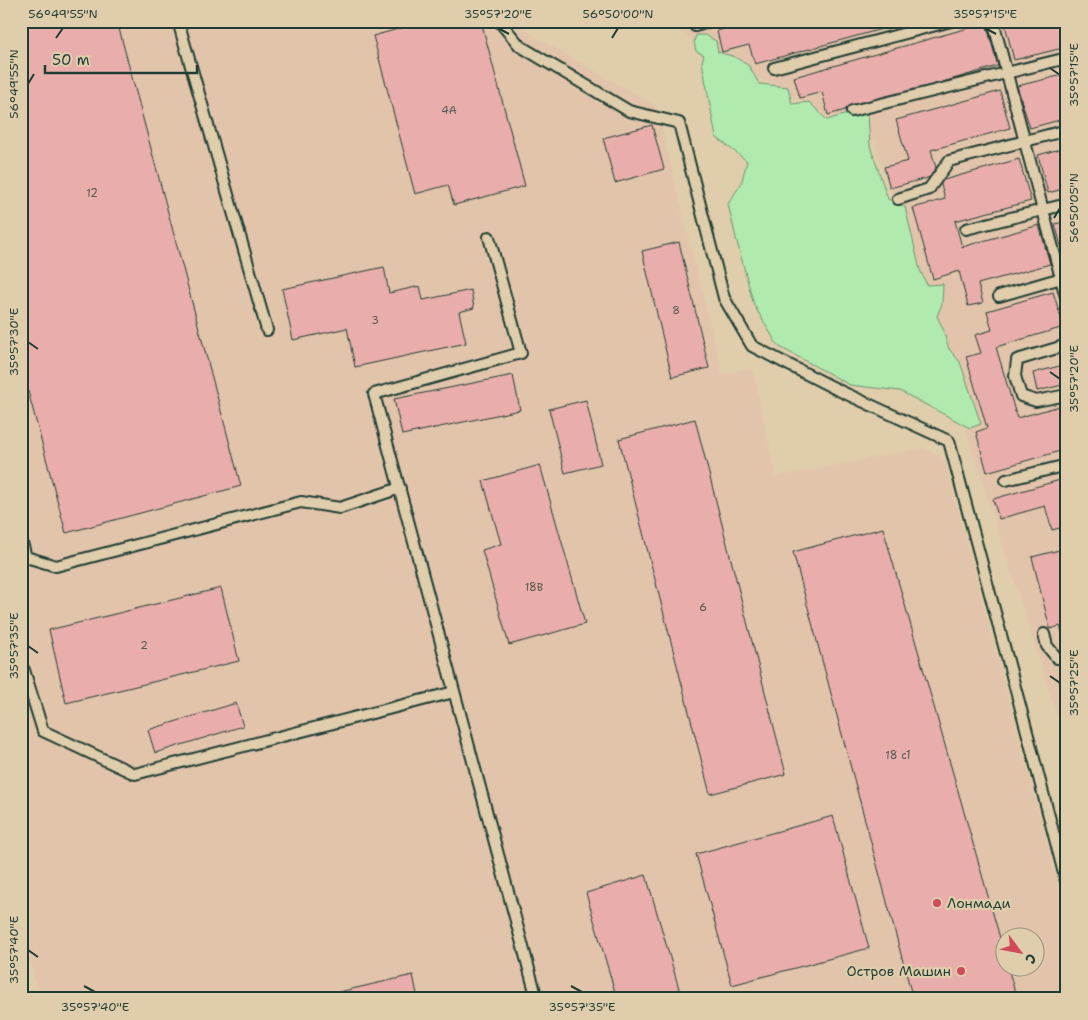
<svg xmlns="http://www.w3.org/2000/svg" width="1088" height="1020" font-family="'Shantell Sans',sans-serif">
	<rect width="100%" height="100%" fill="#dfcdab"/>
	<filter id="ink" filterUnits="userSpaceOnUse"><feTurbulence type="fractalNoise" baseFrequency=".02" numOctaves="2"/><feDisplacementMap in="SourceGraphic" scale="10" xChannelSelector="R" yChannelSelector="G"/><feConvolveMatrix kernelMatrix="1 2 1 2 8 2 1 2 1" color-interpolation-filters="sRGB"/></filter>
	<g filter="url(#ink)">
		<path fill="#e2c4ab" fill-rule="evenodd" d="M21 21H516L533 36 656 106 722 374 752 368 776 477 923 448 944 458 1067 917V999H39L21 920ZM1006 938H1036V968H1006Z
			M660 21H1067V747L875 143Z"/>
		<path fill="#b1eaae" stroke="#689471" d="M696 35H705L716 41 718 52 735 57 749 66 759 84 788 87 792 104 809 102 827 120 843 115 868 114 870 146 888 199 905 207 920 270 927 285 943 284 942 304 937 316 943 329 949 349 960 362 981 424 970 428 900 391 850 385 778 346 754 305 736 238 728 204 741 184 747 161 716 137 702 62 704 55 696 51 694 42Z"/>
		<path fill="#e9aeab" stroke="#1f3d34" d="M21 21H117L241 486 66 533 21 365Z
			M426 21H481L525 186 454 205 448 185 415 194 373 36Z
			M751 21H911L755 64 749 45 722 52 717 31Z
			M1004 21H1067V47L1014 60Z
			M986 23 998 66 828 115 822 92 800 98 794 77Z
			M1067 74V118L1030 128 1017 86Z
			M1000 91 1010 128 931 150 938 175 890 188 884 167 908 161 896 120Z
			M652 125 664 169 615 183 603 138Z
			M1067 147V188L1048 193 1038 155Z
			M1019 159 1031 201 955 221 962 247 1039 225 1050 264 978 284 983 303 968 306 959 271 933 279 913 208 945 199 940 181Z
			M1067 221V259L1065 260 1055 224Z
			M679 242 709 368 672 377 642 251Z
			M384 267 389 293 420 286 423 300 471 290 474 308 459 312 466 343 355 367 347 328 293 340 282 289Z
			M1053 292 1064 327 996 347 1017 418 1067 404V449L987 472 976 432 987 428 966 357 981 353 975 335 992 330 987 311Z
			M1067 364V384L1037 391 1033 373Z
			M513 375 520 410 402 435 394 399Z
			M586 400 601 464 565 473 549 409Z
			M695 419 786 774 710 794 619 439Z
			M540 465 585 624 509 645 482 550 501 544 483 481Z
			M1067 478V526L1052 530 1045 506 999 519 993 499Z
			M883 528 1006 959V968H1008L1017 999H913L793 552Z
			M1067 548V645H1066L1060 626 1050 629 1032 557Z
			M221 588 239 661 66 703 49 630Z
			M1067 677V708L1059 679Z
			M236 703 243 726 155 753 148 730Z
			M833 816 869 948 732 985 696 854Z
			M646 875 682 999H617L586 893Z
			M413 975 418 999H308Z"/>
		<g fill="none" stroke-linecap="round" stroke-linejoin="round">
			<defs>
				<path id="lane" d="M178 21 267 330
					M499 21 520 46 629 111 679 123 724 298 752 346 838 390 949 441 1026 728 1067 885
					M993 21 1067 301
					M695 26 713 21
					M774 68 951 21
					M852 111 1067 58
					M898 199 929 189 949 161 1067 130
					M966 229 1067 204
					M489 237 521 353 374 394 537 999
					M999 296 1065 277
					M1067 345 1017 360 1015 376 1021 396 1036 401 1067 395
					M1006 480 1067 465
					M21 539 26 557 56 566 301 502 340 508 400 488
					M1044 634 1047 646 1057 658 1067 659
					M21 671 24 670 43 731 135 774 454 692"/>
			</defs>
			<use href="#lane" stroke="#1f3d34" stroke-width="14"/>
			<use href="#lane" stroke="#dfcdab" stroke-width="10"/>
		</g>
	</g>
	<path fill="none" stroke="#1f3d34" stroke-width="2" d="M498 28 509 34M985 28 996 34M56 38 63 28M612 38 618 28M1050 68 1060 75M28 84 34 74M1054 218 1060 208M28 342 38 349M1050 372 1060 379M28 646 38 653M1050 676 1060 683M28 950 38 957M84 986 95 992M571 986 582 992"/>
	<g fill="#d1495b" stroke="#dfcdab" stroke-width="2">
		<circle cx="937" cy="903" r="5"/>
		<circle cx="961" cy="971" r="5"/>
	</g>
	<g text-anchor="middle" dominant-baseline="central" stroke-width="4.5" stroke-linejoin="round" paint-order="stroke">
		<g font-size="11" fill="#525952">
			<text x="449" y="110">4А</text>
			<text x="92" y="193">12</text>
			<text x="676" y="310">8</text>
			<text x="375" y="320">3</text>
			<text x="534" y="587">18В</text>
			<text x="703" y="607">6</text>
			<text x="144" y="645">2</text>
			<text x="898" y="755">18 с1</text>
		</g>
		<g font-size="14" fill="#1f3d34" stroke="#dfcdab" text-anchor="start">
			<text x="947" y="903">Лонмади</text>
			<text x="951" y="971" text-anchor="end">Остров Машин</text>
		</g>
	</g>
	<rect width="1088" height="1020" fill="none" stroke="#dfcdab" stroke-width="55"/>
	<g transform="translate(1020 952) rotate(122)"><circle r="24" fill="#dfcdab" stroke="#92937b"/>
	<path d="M0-4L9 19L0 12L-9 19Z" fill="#d1495b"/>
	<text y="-8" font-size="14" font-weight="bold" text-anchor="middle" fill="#1f3d34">С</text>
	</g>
	<path d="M45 65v8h152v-8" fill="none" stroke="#1f3d34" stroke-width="2.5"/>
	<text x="52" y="65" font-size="15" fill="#1f3d34" stroke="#dfcdab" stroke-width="4" paint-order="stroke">50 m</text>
	<rect x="28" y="28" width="1032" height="964" fill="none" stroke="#1f3d34" stroke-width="2"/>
	<g font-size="12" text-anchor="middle" fill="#1f3d34">
		<text x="63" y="18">56°49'55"N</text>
		<text x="498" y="18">35°57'20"E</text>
		<text x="618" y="18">56°50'00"N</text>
		<text x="985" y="18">35°57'15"E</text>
		<text transform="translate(1074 75) rotate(-90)" y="4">35°57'15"E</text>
		<text transform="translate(14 84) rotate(-90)" y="4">56°49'55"N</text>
		<text transform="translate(1074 208) rotate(-90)" y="4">56°50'05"N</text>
		<text transform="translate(14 342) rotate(-90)" y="4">35°57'30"E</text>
		<text transform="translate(1074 379) rotate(-90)" y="4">35°57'20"E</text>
		<text transform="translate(14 646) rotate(-90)" y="4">35°57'35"E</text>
		<text transform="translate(1074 683) rotate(-90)" y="4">35°57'25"E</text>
		<text transform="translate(14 950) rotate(-90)" y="4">35°57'40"E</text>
		<text x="95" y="1011">35°57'40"E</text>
		<text x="582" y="1011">35°57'35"E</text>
	</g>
</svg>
